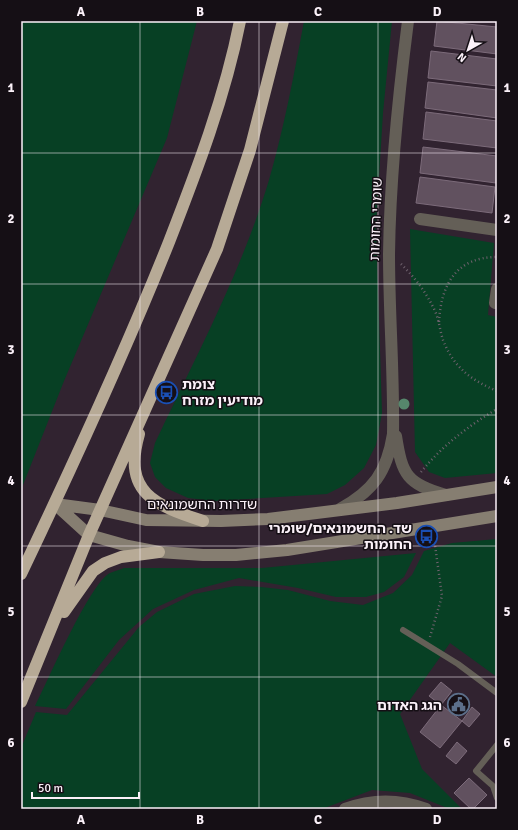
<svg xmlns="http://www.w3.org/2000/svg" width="518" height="830" font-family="Signika,'Noto Sans Hebrew',sans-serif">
	<rect width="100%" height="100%" fill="#312330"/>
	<path fill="#074024" d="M21 21H197L167 138 64 381 21 490Z
		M304 21H392L383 113 376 225 382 413 376 445 364 468 345 485 327 494 214 501 188 498 166 488 155 477 150 463 155 443C195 358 242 271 269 180 284 128 294 75 304 21Z
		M410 229 494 243 488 315 497 317V473L445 478 429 472 415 452Z
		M497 539V677L450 643 400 714 422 769 462 809H450L410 793 372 790 322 809H21V748L36 712 67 715 139 627 157 612 194 594 235 586 261 587 288 590 330 601 363 605 393 593 412 575 424 551 452 543Z
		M416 553 404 577 384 592 366 597H336L298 588 239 578 194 590 153 609 119 640 66 709 35 706C48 681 89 584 110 573 114 571 120 570 124 568H262Z"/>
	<path fill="#61515f" stroke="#7c6b7a" d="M437 21 497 27V54L434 46Z
		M431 51 497 59V86L428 78Z
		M428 82 497 90V118L425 108Z
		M426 112 497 121V148L423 139Z
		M423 147 497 156 496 183 420 173Z
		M420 177 495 187 492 213 416 203Z
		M441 682 452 691 441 705 429 696Z
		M441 705 462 721 440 748 420 732Z
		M472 707 480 714 469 727 462 721Z
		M457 742 467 751 456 764 446 756Z
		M469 778 487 795 473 809H471L454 793Z"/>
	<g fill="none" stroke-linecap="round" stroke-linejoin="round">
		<path stroke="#6f626e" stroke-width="2.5" stroke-dasharray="1 3" stroke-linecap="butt" d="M401 264C416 279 426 292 435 311 439 320 440 331 443 340 454 368 471 380 497 391
			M439 322C441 285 456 257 497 257
			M421 472C442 446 468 426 497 409
			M430 637 442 596 434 538"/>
		<path stroke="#645f57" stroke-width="6" d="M403 630 458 664 497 693
			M497 745 476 771 493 786 497 798"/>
		<path stroke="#645f57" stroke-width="12" d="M420 219 497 230
			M495 303 497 289
			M396 436C402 475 407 484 446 495
			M340 509C373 491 387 472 393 434 394 374 389 314 389 254 390 176 398 99 408 21
			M345 809C372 799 399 799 426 809"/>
		<path stroke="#867e71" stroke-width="12" d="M55 504 89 535 128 546 159 552 203 555H236L287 550 497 516
			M55 504 100 510 146 520 221 521 268 519 397 503 497 487"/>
		<path stroke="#b7aa96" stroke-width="12" d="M139 434C122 493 155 505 203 521
			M21 574C73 465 124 355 169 242 197 170 225 97 240 21
			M64 612 93 571 105 563 121 557 159 552
			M21 702 89 535 217 249 250 150 283 21"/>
	</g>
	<circle fill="#56876c" cx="404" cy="404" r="5.5"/>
	<path fill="none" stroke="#fbf1f9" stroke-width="1" stroke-opacity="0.55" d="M140 21V809M259 21V809M378 21V809M21 153H497M21 284H497M21 415H497M21 546H497M21 677H497"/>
	<defs>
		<symbol id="bus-ring" viewBox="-11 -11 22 22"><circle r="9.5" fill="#150f15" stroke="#1a4fb4" stroke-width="1.5"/><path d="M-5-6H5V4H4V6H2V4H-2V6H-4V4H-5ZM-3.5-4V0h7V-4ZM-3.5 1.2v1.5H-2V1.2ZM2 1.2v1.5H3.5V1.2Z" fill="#1a4fb4"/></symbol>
		<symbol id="civic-ring" viewBox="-11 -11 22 22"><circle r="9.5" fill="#150f15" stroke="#5c6f8a" stroke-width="1.5"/><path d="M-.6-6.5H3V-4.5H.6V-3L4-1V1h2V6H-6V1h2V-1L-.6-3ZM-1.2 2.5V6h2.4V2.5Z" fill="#5c6f8a"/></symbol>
	</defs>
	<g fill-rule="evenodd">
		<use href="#bus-ring" x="154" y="380" width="25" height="25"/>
		<use href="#bus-ring" x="414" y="524" width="25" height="25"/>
		<use href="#civic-ring" x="446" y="692" width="25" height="25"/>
	</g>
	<g text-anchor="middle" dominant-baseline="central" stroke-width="3" stroke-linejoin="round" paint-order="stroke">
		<g font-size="14" fill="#fbf1f9" stroke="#150f15">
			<text transform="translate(376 219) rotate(-88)">שומרי החומות</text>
			<text x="202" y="504">שדרות החשמונאים</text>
		</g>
		<g font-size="14" font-weight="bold" fill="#fbf1f9" stroke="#150f15" text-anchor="end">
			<text x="182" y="384" text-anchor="start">צומת<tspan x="182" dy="16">מודיעין מזרח</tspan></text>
			<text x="412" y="528">שד. החשמונאים/שומרי<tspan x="412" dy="16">החומות</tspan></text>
			<text x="442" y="705">הגג האדום</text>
		</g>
	</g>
	<rect width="518" height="830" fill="none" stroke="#150f15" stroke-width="44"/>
	<g transform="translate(468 50) rotate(219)" stroke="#150f15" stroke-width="3" paint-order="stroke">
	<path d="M0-3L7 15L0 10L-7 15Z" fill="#fbf1f9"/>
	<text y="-6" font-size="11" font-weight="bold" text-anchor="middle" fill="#fbf1f9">N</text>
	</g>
	<path d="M32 792v6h107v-6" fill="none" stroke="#fbf1f9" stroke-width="2"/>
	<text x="38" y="792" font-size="12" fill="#fbf1f9" stroke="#150f15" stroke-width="3" paint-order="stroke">50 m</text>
	<rect x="22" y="22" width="474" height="786" fill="none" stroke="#fbf1f9" stroke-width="1.5"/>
	<g font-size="13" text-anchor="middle" font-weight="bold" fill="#fbf1f9">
		<text x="81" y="16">A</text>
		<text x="200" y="16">B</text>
		<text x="318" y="16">C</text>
		<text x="437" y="16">D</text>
		<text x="11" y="92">1</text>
		<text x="507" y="92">1</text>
		<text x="11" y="223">2</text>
		<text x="507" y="223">2</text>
		<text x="11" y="354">3</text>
		<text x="507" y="354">3</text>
		<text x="11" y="485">4</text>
		<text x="507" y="485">4</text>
		<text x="11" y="616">5</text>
		<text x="507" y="616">5</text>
		<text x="11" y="747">6</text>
		<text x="507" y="747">6</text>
		<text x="81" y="824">A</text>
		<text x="200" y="824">B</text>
		<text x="318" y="824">C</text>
		<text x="437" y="824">D</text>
	</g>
</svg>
